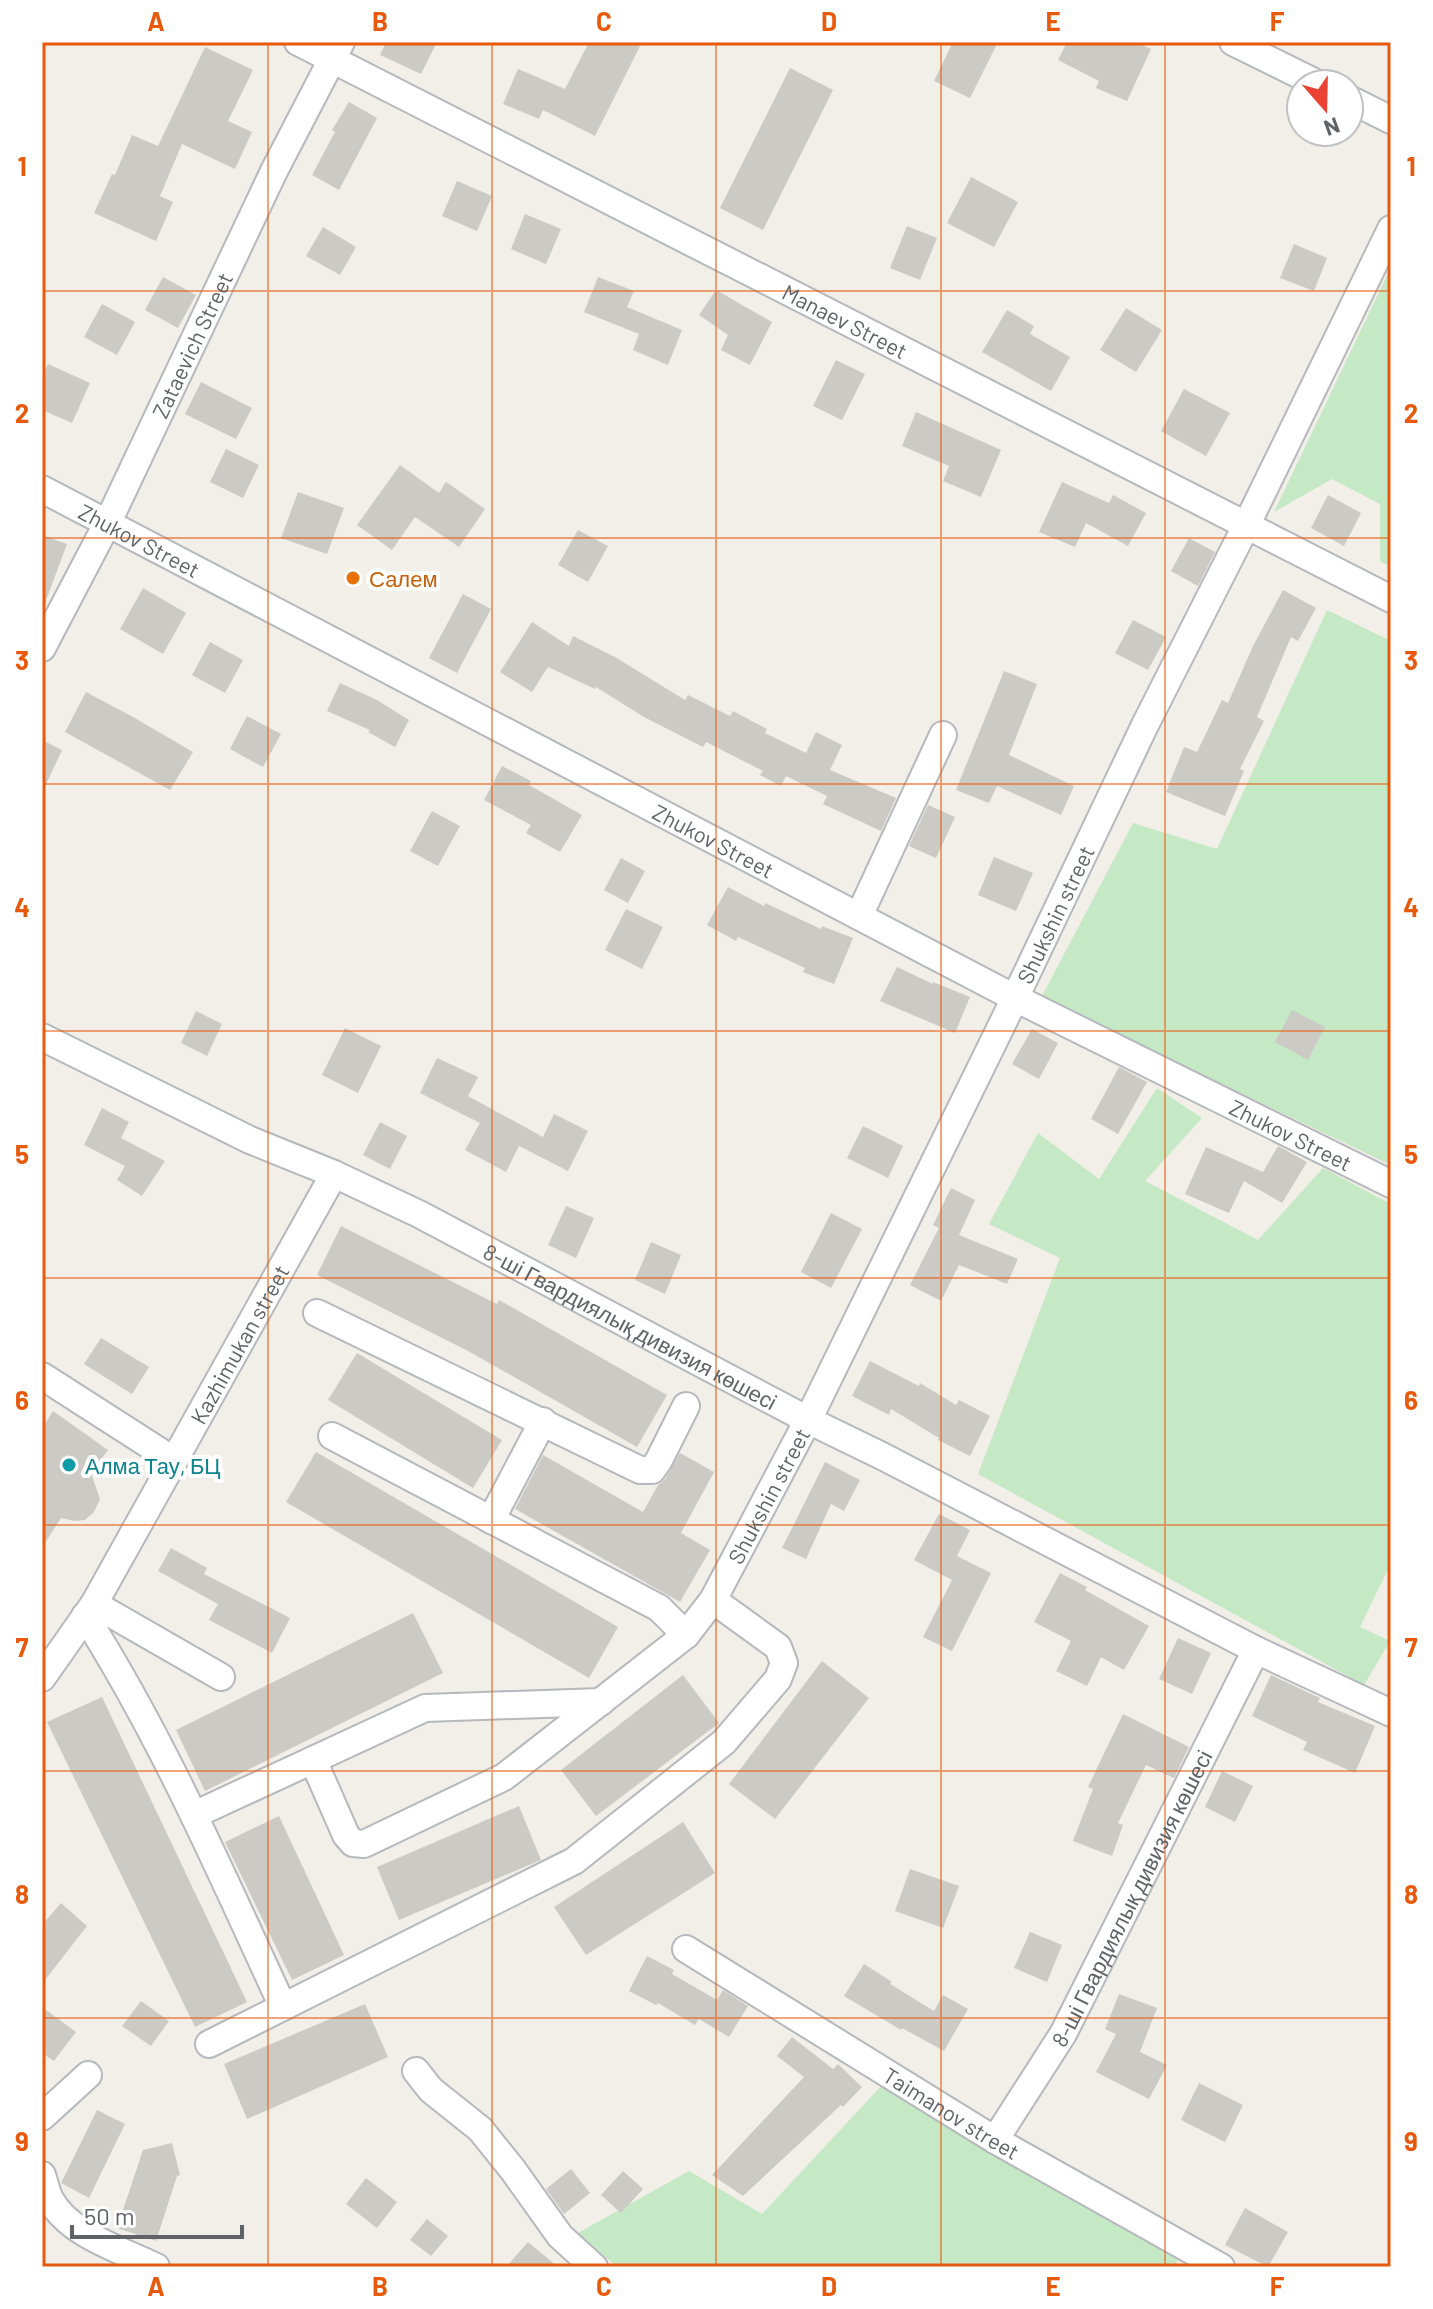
<svg xmlns="http://www.w3.org/2000/svg" width="1433" height="2309" font-family="Barlow,sans-serif">
	<rect width="100%" height="100%" fill="#f1efe8"/>
	<path fill="#c5e8c5" d="M1391 267V567L1380 561V504L1332 479 1274 512Z
		M1327 610 1391 641V1165L1041 998 1133 823 1217 849Z
		M1157 1088 1202 1118 1145 1181 1258 1240 1323 1168 1391 1204V1563L1360 1627 1390 1641 1364 1685 978 1474 1060 1258 989 1224 1038 1133 1099 1179Z
		M884 2083 1183 2244 1175 2267H617L578 2233 689 2171 762 2214Z"/>
	<path fill="#cccac5" d="M386 42H437L421 74 380 55Z
		M589 42H642L595 136 543 110 539 119 503 104 518 69 565 89Z
		M953 42H998L970 98 934 81Z
		M1067 42H1136L1151 49 1127 101 1096 88 1099 81 1058 60Z
		M205 47 253 70 228 121 252 132 235 169 182 144 160 196 173 202 156 241 94 213 112 174 115 175 132 135 158 146Z
		M790 68 833 90 763 230 720 208Z
		M349 102 377 118 339 190 312 175 335 132 332 130Z
		M971 177 1018 202 994 247 947 223Z
		M457 181 492 196 477 231 442 216Z
		M525 214 561 229 546 264 511 249Z
		M907 226 937 238 920 280 890 268Z
		M323 227 356 247 340 275 306 256Z
		M1294 244 1327 258 1314 291 1280 278Z
		M163 277 196 295 178 328 145 310Z
		M598 277 634 291 627 307 682 330 668 365 633 350 639 334 584 312Z
		M716 290 772 322 750 365 721 350 728 335 699 315Z
		M102 304 135 322 117 355 84 337Z
		M1126 308 1162 330 1136 372 1100 350Z
		M1007 310 1034 326 1030 334 1070 357 1051 391 982 352Z
		M836 360 865 374 842 420 813 406Z
		M48 364 90 383 72 423 42 410V378Z
		M201 382 252 408 236 439 185 414Z
		M1184 389 1230 413 1206 456 1161 431Z
		M916 412 1001 450 981 497 943 481 949 466 902 446Z
		M226 449 259 465 243 498 210 482Z
		M400 465 439 493 446 482 485 509 459 547 415 517 392 550 357 525Z
		M1062 482 1109 503 1113 495 1146 513 1128 546 1086 523 1075 547 1039 532Z
		M298 492 344 508 327 554 281 538Z
		M1328 495 1361 513 1344 546 1311 528Z
		M578 530 608 546 588 582 558 565Z
		M42 535 67 544 44 606H42Z
		M1189 538 1215 552 1198 586 1171 571Z
		M143 588 186 613 163 654 120 629Z
		M1283 590 1316 608 1298 641 1291 637 1257 717 1264 721 1240 769 1244 771 1225 816 1166 792 1184 747 1197 752 1222 700 1228 703 1253 646Z
		M463 594 491 609 457 673 429 658Z
		M1133 620 1166 637 1148 670 1115 653Z
		M532 622 569 646 573 636 615 657 685 700 688 695 730 716 733 711 767 729 765 733 806 753 816 732 842 745 830 770 896 798 881 831 823 804 827 796 786 776 781 786 760 775 763 771 706 742 703 747 644 717 596 687 595 689 548 667 532 692 500 672Z
		M210 642 243 660 225 693 192 675Z
		M1004 671 1037 684 1009 755 1074 786 1061 815 997 786 989 803 956 790Z
		M340 683 377 700 409 720 395 747 368 732 370 730 327 711Z
		M86 692 133 717 193 752 170 790 65 732Z
		M247 716 281 734 263 767 230 749Z
		M42 740 62 750 42 793Z
		M502 766 531 781 529 785 582 815 560 852 526 833 531 825 484 800Z
		M928 805 955 817 936 858 909 846Z
		M432 811 460 826 438 866 410 851Z
		M994 857 1033 873 1016 911 978 895Z
		M621 858 645 871 628 903 604 890Z
		M728 887 764 906 765 903 821 929 822 926 853 938 834 984 803 972 805 968 738 937 736 941 707 925Z
		M626 909 663 927 642 969 605 950Z
		M897 967 933 984V982L970 997 955 1033 880 1001Z
		M1292 1010 1325 1027 1308 1060 1275 1042Z
		M196 1011 222 1024 207 1056 181 1043Z
		M345 1028 381 1046 358 1093 322 1075Z
		M1032 1029 1058 1043 1039 1079 1012 1064Z
		M437 1058 478 1077 468 1096 543 1137 554 1114 588 1131 568 1171 519 1146 506 1172 465 1150 480 1123 420 1093Z
		M1119 1067 1147 1082 1118 1134 1091 1119Z
		M102 1108 129 1122 121 1138 165 1161 142 1196 117 1180 125 1166 84 1145Z
		M380 1122 407 1136 390 1169 363 1155Z
		M863 1126 903 1146 888 1178 847 1158Z
		M1278 1146 1307 1162 1282 1203 1244 1181 1229 1213 1185 1194 1206 1147 1263 1172Z
		M951 1188 975 1200 959 1235 1018 1259 1007 1284 959 1265 941 1301 910 1285 939 1228 933 1225Z
		M566 1206 594 1218 576 1258 548 1245Z
		M831 1213 862 1229 831 1288 801 1272Z
		M341 1226 497 1304 499 1300 667 1395 637 1447 470 1352 317 1275Z
		M651 1242 681 1255 665 1294 635 1280Z
		M101 1338 149 1367 132 1394 84 1364Z
		M357 1353 502 1440 473 1488 328 1400Z
		M870 1361 919 1386 920 1383 956 1405 959 1400 990 1416 970 1456 938 1440 939 1438 891 1409 889 1415 852 1396Z
		M53 1411 108 1450 91 1473 100 1499 94 1512 85 1520 74 1521 61 1518 42 1548V1429Z
		M316 1452 618 1627 589 1678 286 1502Z
		M680 1453 714 1472 681 1533 710 1550 680 1602 515 1509 543 1455 643 1512 658 1485 665 1479Z
		M825 1462 860 1480 844 1511 831 1504 806 1559 782 1548Z
		M939 1514 970 1530 957 1556 991 1573 952 1651 923 1637 952 1580 914 1560Z
		M171 1548 207 1568 204 1574 290 1618 272 1653 209 1620 218 1604 158 1571Z
		M1060 1573 1087 1587 1085 1590 1149 1626 1124 1670 1101 1657 1087 1686 1056 1671 1071 1641 1034 1622Z
		M413 1613 443 1673 205 1791 176 1730Z
		M1178 1638 1211 1653 1192 1694 1159 1679Z
		M822 1661 869 1698 775 1819 729 1784Z
		M683 1675 719 1723 596 1816 561 1770Z
		M1271 1675 1320 1698 1318 1702 1375 1726 1355 1773 1303 1750 1307 1742 1252 1716Z
		M102 1697 247 2002 195 2027 47 1722Z
		M1123 1714 1189 1747 1174 1778 1146 1765 1118 1823 1123 1825 1112 1856 1073 1841 1093 1789 1088 1787Z
		M1222 1771 1253 1786 1235 1822 1205 1807Z
		M519 1806 541 1860 399 1920 377 1867Z
		M279 1816 344 1955 292 1980 225 1842Z
		M683 1822 715 1873 586 1955 554 1907Z
		M910 1869 959 1886 943 1928 895 1911Z
		M61 1903 87 1926 42 1984V1925Z
		M1030 1932 1062 1945 1047 1982 1014 1968Z
		M647 1956 674 1970 672 1974 717 2000 723 1990 748 2006 729 2037 699 2019 695 2025 658 2003 656 2005 629 1991Z
		M864 1964 892 1982 890 1984 934 2011 943 1995 968 2009 944 2051 902 2028 901 2030 844 1996Z
		M1119 1994 1157 2008 1140 2052 1167 2065 1149 2099 1096 2072 1116 2034 1105 2029Z
		M141 2001 169 2021 151 2046 122 2026Z
		M365 2004 388 2057 247 2119 224 2064Z
		M42 2007 76 2032 54 2061 42 2053Z
		M792 2037 833 2069 838 2064 862 2087 843 2107 841 2105 743 2196 712 2175 804 2077 777 2056Z
		M1199 2083 1243 2105 1225 2142 1181 2120Z
		M97 2110 125 2124 89 2198 61 2183Z
		M172 2143 180 2175 177 2176 156 2241 117 2228 143 2150Z
		M571 2169 590 2193 564 2214 546 2189Z
		M623 2171 643 2189 621 2213 601 2195Z
		M366 2178 397 2202 377 2228 346 2204Z
		M1245 2208 1288 2232 1268 2267 1225 2245Z
		M427 2219 448 2236 431 2256 410 2240Z
		M528 2242 558 2267H506Z"/>
	<g fill="none" stroke-linecap="round" stroke-linejoin="round">
		<defs>
			<g id="minor">
				<path id="s1" d="M298 42 1391 599"/>
				<path d="M1233 42 1318 84"/>
				<path d="M1349 99 1391 120"/>
				<path id="s2" d="M42 489 1015 998 1391 1184"/>
				<path id="s3" d="M42 648 108 522 274 171 341 42"/>
				<path d="M859 916 943 735"/>
				<path id="s4" d="M42 1037 250 1140 334 1174 419 1214 808 1420 882 1456 1256 1650 1391 1713"/>
				<path d="M317 1313 640 1470H652L659 1460 686 1406"/>
				<path d="M42 1376 173 1460"/>
				<path d="M332 1436 659 1608 686 1635"/>
				<path d="M491 1520 543 1421"/>
				<path d="M94 1604 221 1677"/>
				<path d="M85 1616C163 1739 222 1875 283 2007"/>
				<path id="s5" d="M42 1678 94 1604 334 1174"/>
				<path id="s6" d="M313 1760 346 1835 353 1843 364 1844 504 1777 686 1635 713 1600 808 1420 1015 998 1145 725 1246 526 1391 229"/>
				<path d="M194 1815 425 1708 601 1702"/>
				<path id="s7" d="M686 1949 995 2140 1221 2267"/>
				<path d="M209 2044 574 1861 724 1742 778 1679 784 1663 778 1647 713 1600"/>
				<path d="M416 2071 431 2090 480 2129 513 2170 560 2236 594 2267"/>
				<path d="M42 2117 88 2075"/>
				<path id="s8" d="M995 2140 1063 2034 1256 1650"/>
				<path d="M42 2175C45 2183 46 2192 50 2199 69 2235 122 2250 156 2267"/>
			</g>
		</defs>
		<use href="#minor" stroke="#b5b8bc" stroke-width="30"/>
		<use href="#minor" stroke="#fff" stroke-width="26"/>
	</g>
	<path fill="none" stroke="#e8590c" stroke-width="2" stroke-opacity="0.55" d="M268 42V2267M492 42V2267M716 42V2267M941 42V2267M1165 42V2267M42 291H1391M42 538H1391M42 784H1391M42 1031H1391M42 1278H1391M42 1525H1391M42 1771H1391M42 2018H1391"/>
	<circle fill="#e8710a" stroke="#fff" stroke-width="3" cx="353" cy="578" r="8"/>
	<circle fill="#0f9aa8" stroke="#fff" stroke-width="3" cx="69" cy="1465" r="8"/>
	<g text-anchor="middle" dominant-baseline="central" stroke-width="8" stroke-linejoin="round" paint-order="stroke">
		<g font-size="22" fill="#5f6368" stroke="#fff">
			<text stroke="none"><textPath href="#s1" startOffset="614">Manaev Street</textPath></text>
			<text stroke="none"><textPath href="#s3" startOffset="338">Zataevich Street</textPath></text>
			<text stroke="none"><textPath href="#s2" startOffset="110">Zhukov Street</textPath></text>
			<text stroke="none"><textPath href="#s2" startOffset="758">Zhukov Street</textPath></text>
			<text stroke="none"><textPath href="#s6" startOffset="1300">Shukshin street</textPath></text>
			<text stroke="none"><textPath href="#s2" startOffset="1406">Zhukov Street</textPath></text>
			<text stroke="none"><textPath href="#s4" startOffset="656">8-ші Гвардиялық дивизия көшесі</textPath></text>
			<text stroke="none"><textPath href="#s5" startOffset="388">Kazhimukan street</textPath></text>
			<text stroke="none"><textPath href="#s6" startOffset="652">Shukshin street</textPath></text>
			<text stroke="none"><textPath href="#s8" startOffset="278">8-ші Гвардиялық дивизия көшесі</textPath></text>
			<text stroke="none"><textPath href="#s7" startOffset="312">Taimanov street</textPath></text>
		</g>
		<g font-size="22" fill="#c56008" stroke="#fff" text-anchor="start">
			<text x="369" y="578">Салем</text>
		</g>
		<g font-size="22" fill="#0d838f" stroke="#fff" text-anchor="start">
			<text x="85" y="1465">Алма Тау, БЦ</text>
		</g>
	</g>
	<rect width="1433" height="2309" fill="none" stroke="#ffffff" stroke-width="88"/>
	<g transform="translate(1325 108) rotate(160)"><circle r="38" fill="#ffffff" stroke="#bfc1c3" stroke-width="2"/>
	<path d="M0-6L14 30L0 20L-14 30Z" fill="#ea4335"/>
	<text y="-12" font-size="22" font-weight="bold" text-anchor="middle" fill="#5f6368">N</text>
	</g>
	<path d="M72 2225v12h170v-12" fill="none" stroke="#5f6368" stroke-width="4"/>
	<text x="84" y="2225" font-size="24" fill="#5f6368" stroke="#ffffff" stroke-width="6" paint-order="stroke">50 m</text>
	<rect x="44" y="44" width="1345" height="2221" fill="none" stroke="#e8590c" stroke-width="3"/>
	<g font-size="26" text-anchor="middle" font-weight="bold" fill="#e8590c">
		<text x="156" y="31">A</text>
		<text x="380" y="31">B</text>
		<text x="604" y="31">C</text>
		<text x="829" y="31">D</text>
		<text x="1053" y="31">E</text>
		<text x="1277" y="31">F</text>
		<text x="22" y="176">1</text>
		<text x="1411" y="176">1</text>
		<text x="22" y="423">2</text>
		<text x="1411" y="423">2</text>
		<text x="22" y="670">3</text>
		<text x="1411" y="670">3</text>
		<text x="22" y="917">4</text>
		<text x="1411" y="917">4</text>
		<text x="22" y="1164">5</text>
		<text x="1411" y="1164">5</text>
		<text x="22" y="1410">6</text>
		<text x="1411" y="1410">6</text>
		<text x="22" y="1657">7</text>
		<text x="1411" y="1657">7</text>
		<text x="22" y="1904">8</text>
		<text x="1411" y="1904">8</text>
		<text x="22" y="2151">9</text>
		<text x="1411" y="2151">9</text>
		<text x="156" y="2296">A</text>
		<text x="380" y="2296">B</text>
		<text x="604" y="2296">C</text>
		<text x="829" y="2296">D</text>
		<text x="1053" y="2296">E</text>
		<text x="1277" y="2296">F</text>
	</g>
</svg>
